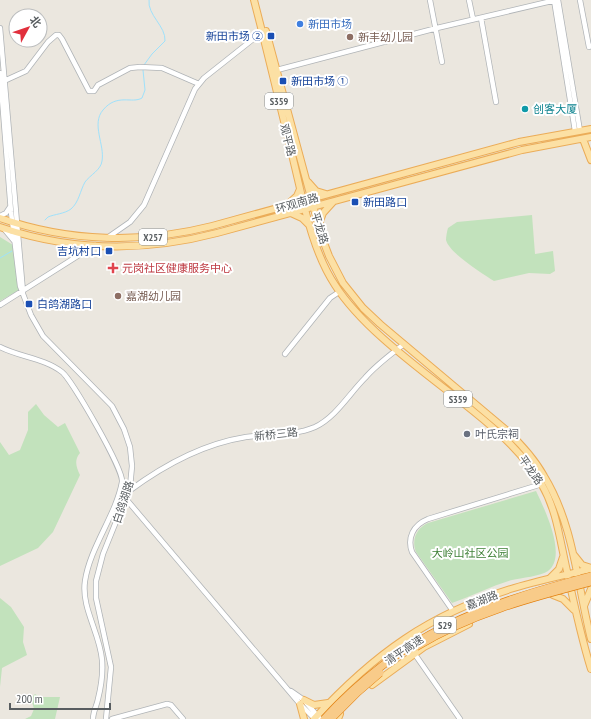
<svg xmlns="http://www.w3.org/2000/svg" width="591" height="719" font-family="'PT Sans Narrow','Noto Sans SC',sans-serif">
	<rect width="100%" height="100%" fill="#ebe7df"/>
	<path fill="#c2e2bc" d="M532 215 535 254 553 251 555 271 550 274 529 273 494 281C483 274 449 253 446 240 446 237 447 231 448 228L457 222Z
		M0 237 13 245 19 290 0 301Z
		M36 404 44 415 58 427 65 423 80 453C74 460 76 467 80 475L53 532 38 548 0 566V442L9 455 20 450 28 430V412Z
		M536 491C544 508 568 556 548 571 541 576 521 578 512 580 492 586 472 596 452 603L416 552C411 539 417 528 428 523Z
		M0 598 11 607 24 627 23 642 27 655 2 668 0 687Z
		M35 694 40 697H60L55 719H25L31 716 34 709 31 698Z"/>
	<g fill="none" stroke-linecap="round" stroke-linejoin="round">
		<path stroke="#9fe1fb" stroke-width="1" d="M144 65 152 54 165 41C166 26 147 15 149 0
			M45 220 48 217C55 214 64 214 71 209 79 202 80 191 85 182 90 175 101 170 102 161 105 145 91 124 103 110 117 93 132 104 142 98L145 90 143 70
			M0 258 12 251"/>
		<defs>
			<path id="minor" d="M430 0 442 62
				M469 0 473 19
				M554 0 575 131
				M558 0 580 131
				M580 0 589 47 591 46
				M481 18 496 102
				M0 28 23 292
				M277 70 437 28 556 0
				M0 73 11 212 20 286 31 315 43 336 112 406 124 429 130 447 132 466 130 487 103 554 96 581V598L111 667 106 719
				M4 81 26 71 48 42 56 35H59L62 39 89 91H94L98 85 130 68 140 67 162 68 199 84
				M0 216 6 213 10 207
				M5 230 15 242
				M107 238 130 222 144 205 195 89 204 78 257 36 262 34
				M0 305 95 245
				M0 347C19 357 44 358 62 372 72 380 124 470 122 482 116 515 90 547 85 581 81 608 100 633 102 660 103 672 101 687 98 699 97 705 93 712 93 719
				M285 354 330 298 339 292
				M129 491C164 465 202 444 246 437 268 434 294 436 315 427 336 417 349 394 365 378 376 365 390 355 404 344
				M126 499 300 704 315 719
				M453 611 412 552C407 538 413 525 428 519L542 484
				M414 653 460 719
				M291 691 304 700 320 719
				M112 719 167 704 171 705 183 719"/>
			<path id="major" d="M254 0C268 54 281 109 294 163 304 204 312 250 335 285 365 332 429 375 473 411 499 432 525 455 542 485 557 511 560 541 567 571 574 604 581 637 591 669
				M266 31 321 235 329 256 343 283 363 308 380 324 505 429C520 443 534 458 544 476 574 525 577 584 591 639
				M583 139 591 160
				M308 182 316 191 326 194
				M287 205 297 196 300 189
				M291 213 302 218 309 225
				M0 218C69 242 142 244 212 226L519 142 591 129
				M319 224 323 213 333 202
				M0 227C71 251 145 252 217 233L522 150 591 137
				M574 555 582 565 591 568
				M550 578 559 569 563 557
				M553 595 563 599 574 610
				M584 606 591 589
				M372 685 424 647 469 624
				M304 700 314 705 328 703
				M300 704 304 719
				M314 719C374 654 429 614 514 588 540 580 565 575 591 569
				M338 719 340 714"/>
		</defs>
		<use href="#minor" stroke="#b0b4b7" stroke-width="6"/>
		<use href="#major" stroke="#ebac58" stroke-width="8"/>
		<use href="#minor" stroke="#fff" stroke-width="4.5"/>
		<use href="#major" stroke="#fce0a4" stroke-width="6"/>
		<defs>
			<path id="highway-bridge" d="M416 647C470 614 530 598 591 582
				M324 719C403 633 481 605 591 576
				M331 719 358 692 380 673"/>
		</defs>
		<use href="#highway-bridge" stroke="#e27d09" stroke-width="8" stroke-linecap="butt"/>
		<use href="#highway-bridge" stroke="#f8cb89" stroke-width="7"/>
	</g>
	<circle fill="#3f7fe0" stroke="#fff" stroke-width="1.5" cx="300" cy="24" r="4"/>
	<g fill="#1a4fb4" stroke="#fff" stroke-width="1.5">
		<rect x="267" y="32" width="8" height="8" rx="2"/>
		<rect x="279" y="77" width="8" height="8" rx="2"/>
		<rect x="351" y="198" width="8" height="8" rx="2"/>
		<rect x="105" y="247" width="8" height="8" rx="2"/>
		<rect x="25" y="300" width="8" height="8" rx="2"/>
	</g>
	<g fill="#8d6e63" stroke="#fff" stroke-width="1.5">
		<circle cx="350" cy="37" r="4"/>
		<circle cx="118" cy="296" r="4"/>
	</g>
	<circle fill="#0f9aa8" stroke="#fff" stroke-width="1.5" cx="525" cy="109" r="4"/>
	<path fill="#e0444e" stroke="#fff" stroke-width="1.5" d="M111 262h4v4h4v4h-4v4h-4v-4h-4v-4h4z"/>
	<circle fill="#6b7280" stroke="#fff" stroke-width="1.5" cx="467" cy="434" r="4"/>
	<g text-anchor="middle" dominant-baseline="central" stroke-width="4" stroke-linejoin="round" paint-order="stroke">
		<g fill="#fff" stroke="#8a8e90" stroke-width="1">
			<rect x="265" y="93" width="28" height="16" rx="3"/>
			<rect x="139" y="229" width="28" height="16" rx="3"/>
			<rect x="444" y="391" width="28" height="16" rx="3"/>
			<rect x="434" y="617" width="22" height="16" rx="3"/>
		</g>
		<g font-size="10" font-weight="bold" fill="#585d60">
			<text x="279" y="101">S359</text>
			<text x="153" y="237">X257</text>
			<text x="458" y="399">S359</text>
			<text x="445" y="625">S29</text>
		</g>
		<g font-size="11" fill="#366cbe" stroke="#fff" text-anchor="start">
			<text x="308" y="24">新田市场</text>
		</g>
		<g font-size="11" fill="#164399" stroke="#fff" text-anchor="start">
			<text x="263" y="36" text-anchor="end">新田市场 ②</text>
			<text x="291" y="81">新田市场 ①</text>
			<text x="363" y="202">新田路口</text>
			<text x="101" y="251" text-anchor="end">吉坑村口</text>
			<text x="37" y="304">白鸽湖路口</text>
		</g>
		<g font-size="11" fill="#785e54" stroke="#fff" text-anchor="start">
			<text x="358" y="37">新丰幼儿园</text>
			<text x="126" y="296">嘉湖幼儿园</text>
		</g>
		<g font-size="11" fill="#0d838f" stroke="#fff" text-anchor="start">
			<text x="533" y="109">创客大厦</text>
		</g>
		<g font-size="11" fill="#585d60" stroke="#fff">
			<text transform="translate(288 140) rotate(76)">观平路</text>
			<text transform="translate(297 203) rotate(-16)">环观南路</text>
			<text transform="translate(320 228) rotate(73)">平龙路</text>
			<text transform="translate(276 434) rotate(-6)">新桥三路</text>
			<text transform="translate(531 470) rotate(55)">平龙路</text>
			<text transform="translate(123 502) rotate(-72)">白鸽湖路</text>
			<text transform="translate(482 600) rotate(-21)">嘉湖路</text>
			<text transform="translate(404 650) rotate(-34)">清平高速</text>
		</g>
		<g font-size="11" fill="#be3a42" stroke="#fff" text-anchor="start">
			<text x="122" y="268">元岗社区健康服务中心</text>
		</g>
		<g font-size="11" fill="#5b616d" stroke="#fff" text-anchor="start">
			<text x="475" y="434">叶氏宗祠</text>
		</g>
		<g font-size="11" fill="#3f8137" stroke="#fff">
			<text x="470" y="553">大岭山社区公园</text>
		</g>
	</g>
	<g transform="translate(28 28) rotate(50)"><circle r="19" fill="#ffffff" stroke="#bcbebf"/>
	<path d="M0-3L7 15L0 10L-7 15Z" fill="#e12f3c"/>
	<text y="-6" font-size="11" font-weight="bold" text-anchor="middle" fill="#585d60">北</text>
	</g>
	<path d="M10 703v6h100v-6" fill="none" stroke="#585d60" stroke-width="2"/>
	<text x="16" y="703" font-size="12" fill="#585d60" stroke="#ffffff" stroke-width="3" paint-order="stroke">200 m</text>
</svg>
